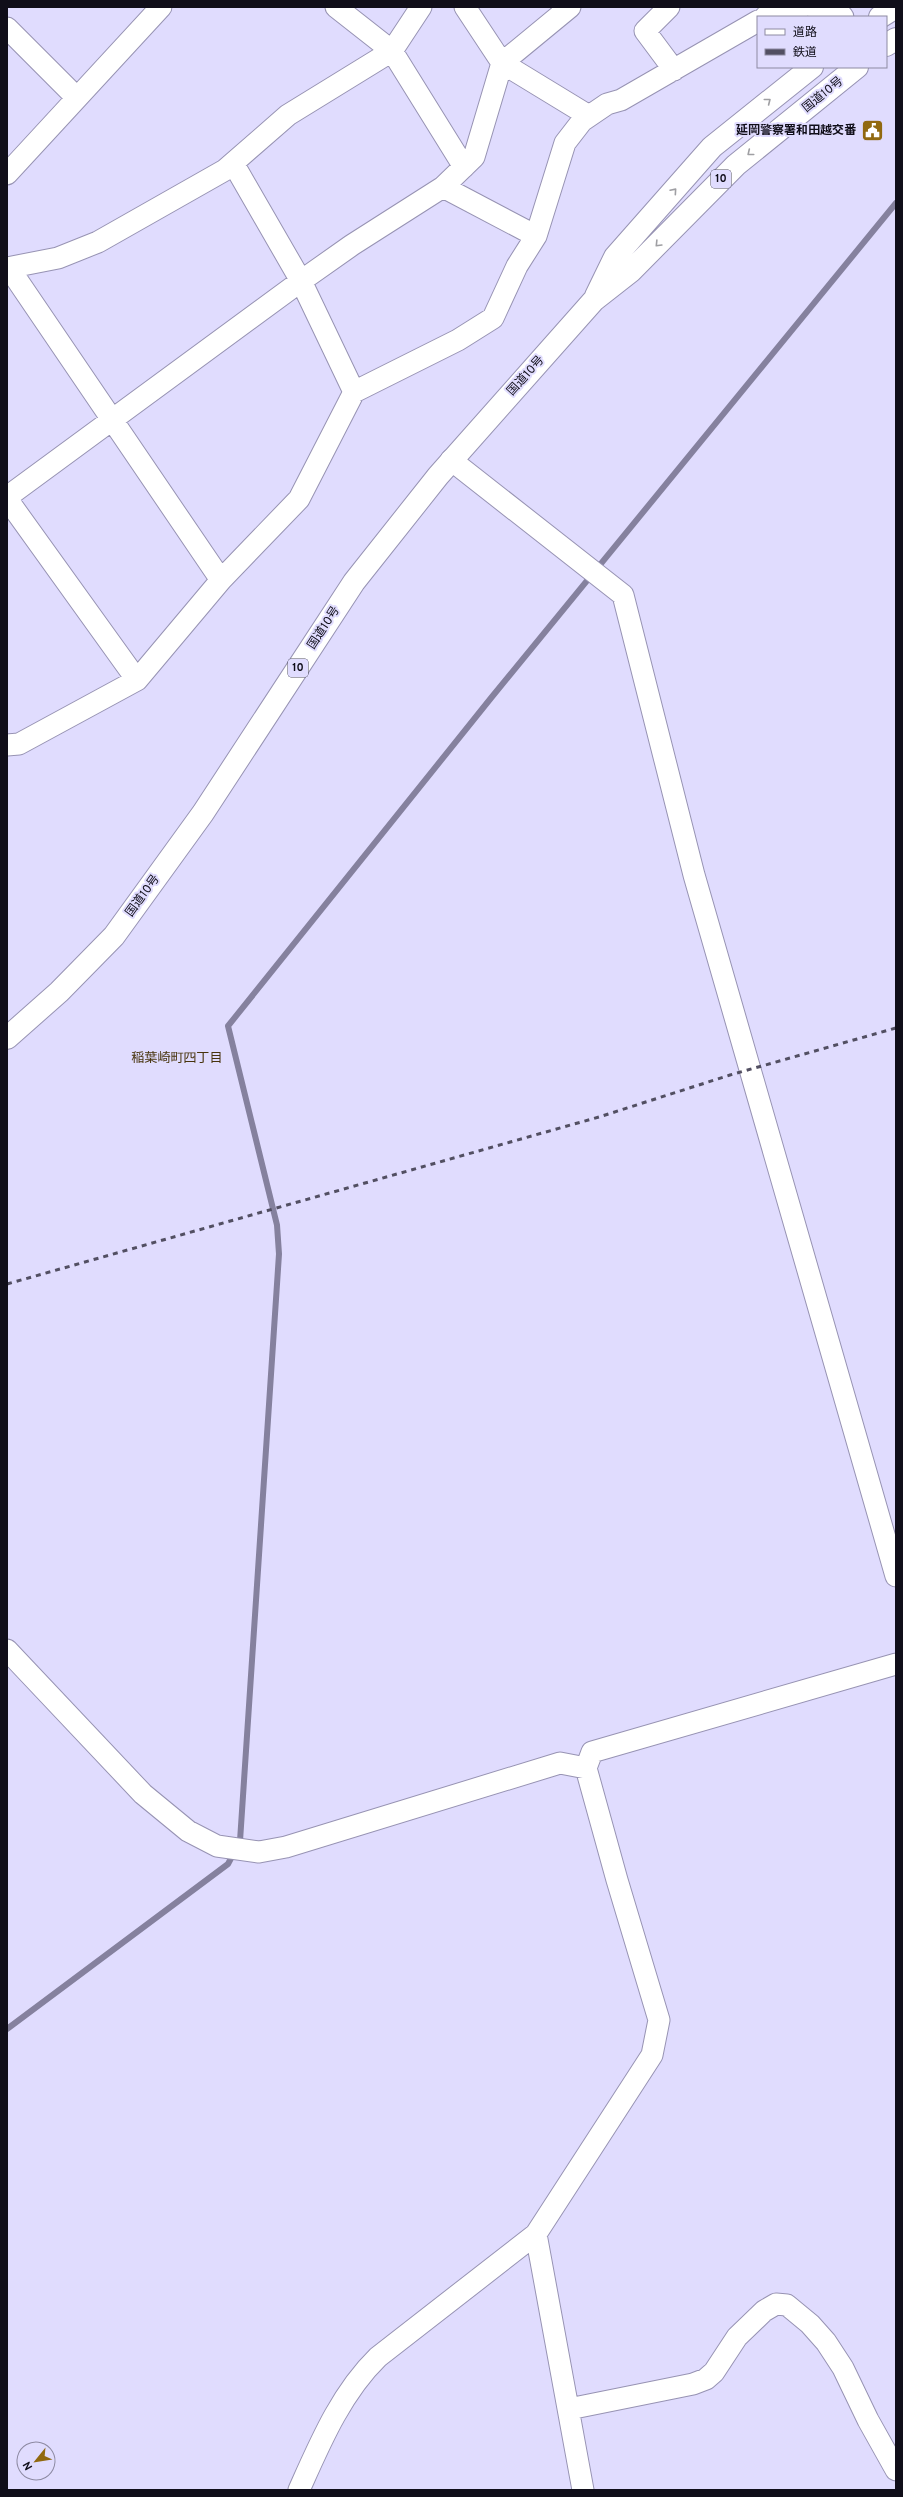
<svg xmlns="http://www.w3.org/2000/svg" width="903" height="2497" font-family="Overpass,'Noto Sans JP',sans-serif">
	<rect width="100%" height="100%" fill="#e0dcfe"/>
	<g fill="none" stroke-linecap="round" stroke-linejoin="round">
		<path stroke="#85819e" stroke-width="6" d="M7 2029 228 1864 240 1841 279 1254 277 1225 228 1026 491 698 896 203"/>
		<defs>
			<path id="minor" d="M336 7 392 51 464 167
				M570 7 502 63 589 116
				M669 7 645 31 674 70
				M814 7 837 10 843 17
				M765 17 802 7
				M7 28 77 98
				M233 163 301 281 354 392
				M7 174 161 7
				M443 187 536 236
				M7 268 58 258 98 242 225 170 288 115 392 51 421 7
				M9 268 221 580
				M451 460 623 595 694 875 896 1576
				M7 497 301 281 352 245 443 187 474 157 502 63 465 7
				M7 499 137 680
				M7 745 19 744 137 680 221 580 299 499 354 392 458 340 493 318 517 266 536 236 565 143 582 121 607 104 621 100 758 21
				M7 1650 143 1794 188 1831 217 1846 259 1852 286 1847 560 1763 586 1768
				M536 2234 583 2490
				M569 2409 693 2384 706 2379 714 2372 737 2337 764 2311 776 2304 787 2305 810 2324 826 2342 843 2368 868 2420 896 2470
				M299 2490C320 2443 341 2393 378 2357L536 2234 652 2055 659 2020 617 1880 586 1768 592 1752 896 1664"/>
			<path id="trunk" d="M880 17 896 7
				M886 45 896 39
				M596 296 615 257 712 147 812 67
				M7 1038 59 992 114 936 203 813 354 582 438 476 594 300 631 271 736 165 857 67"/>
		</defs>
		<use href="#minor" stroke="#9793b3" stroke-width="23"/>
		<use href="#trunk" stroke="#9793b3" stroke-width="24"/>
		<use href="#minor" stroke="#fff" stroke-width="21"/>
		<use href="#trunk" stroke="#fff" stroke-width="22"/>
		<path stroke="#524f62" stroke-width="3" stroke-dasharray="5 5" stroke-linecap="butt" d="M7 1284 599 1117 730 1075 896 1028"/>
	</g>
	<defs><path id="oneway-chevron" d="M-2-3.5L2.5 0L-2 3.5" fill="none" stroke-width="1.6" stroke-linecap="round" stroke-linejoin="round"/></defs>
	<g stroke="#9f9fa3">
		<use href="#oneway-chevron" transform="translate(768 101) rotate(-38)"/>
		<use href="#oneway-chevron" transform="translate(750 153) rotate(141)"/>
		<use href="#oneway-chevron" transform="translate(674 191) rotate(-49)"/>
		<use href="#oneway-chevron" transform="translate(658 244) rotate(134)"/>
	</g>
	<defs>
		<symbol id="civic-square" viewBox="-11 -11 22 22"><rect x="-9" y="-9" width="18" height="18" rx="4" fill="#916910" stroke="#e0dcfe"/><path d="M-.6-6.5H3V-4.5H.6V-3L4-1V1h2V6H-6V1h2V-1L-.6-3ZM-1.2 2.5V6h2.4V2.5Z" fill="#fff"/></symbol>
	</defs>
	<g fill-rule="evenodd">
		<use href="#civic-square" x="860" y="118" width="25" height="25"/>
	</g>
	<g text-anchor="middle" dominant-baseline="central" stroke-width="4" stroke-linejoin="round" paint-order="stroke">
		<g fill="#e0dcfe" stroke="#4e4c5e" stroke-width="1">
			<rect x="711" y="170" width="20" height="18" rx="3"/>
			<rect x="288" y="659" width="20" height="18" rx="3"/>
		</g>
		<g font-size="11" font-weight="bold" fill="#100e19">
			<text x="721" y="179">10</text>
			<text x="298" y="668">10</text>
		</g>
		<g font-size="12" fill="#100e19" stroke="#e0dcfe">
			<text transform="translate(823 95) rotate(-39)">国道10号</text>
			<text transform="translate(526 376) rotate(-48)">国道10号</text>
			<text transform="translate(324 628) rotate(-57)">国道10号</text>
			<text transform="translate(143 896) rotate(-54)">国道10号</text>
		</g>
		<g font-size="12" font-weight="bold" fill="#100e19" stroke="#e0dcfe" text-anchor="end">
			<text x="856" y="131">延岡警察署和田越交番</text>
		</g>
		<g font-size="13" fill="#47330c" stroke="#e0dcfe">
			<text x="177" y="1059">稲葉崎町四丁目</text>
		</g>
	</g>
	<rect width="903" height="2497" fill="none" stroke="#100e19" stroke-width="16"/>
	<rect x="757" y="16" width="130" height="52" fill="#e0dcfe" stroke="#8d8aa2"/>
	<rect x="765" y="29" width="20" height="6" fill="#ffffff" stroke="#8d8aa2"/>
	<text x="793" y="36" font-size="12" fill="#100e19">道路</text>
	<rect x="765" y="49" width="20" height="6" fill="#524f62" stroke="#8d8aa2"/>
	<text x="793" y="56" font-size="12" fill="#100e19">鉄道</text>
	<g transform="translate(36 2461) rotate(240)"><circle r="19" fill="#e0dcfe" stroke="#8d8aa2"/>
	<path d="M0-3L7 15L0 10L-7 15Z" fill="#916910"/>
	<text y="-6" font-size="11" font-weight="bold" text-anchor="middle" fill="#100e19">N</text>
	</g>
</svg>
